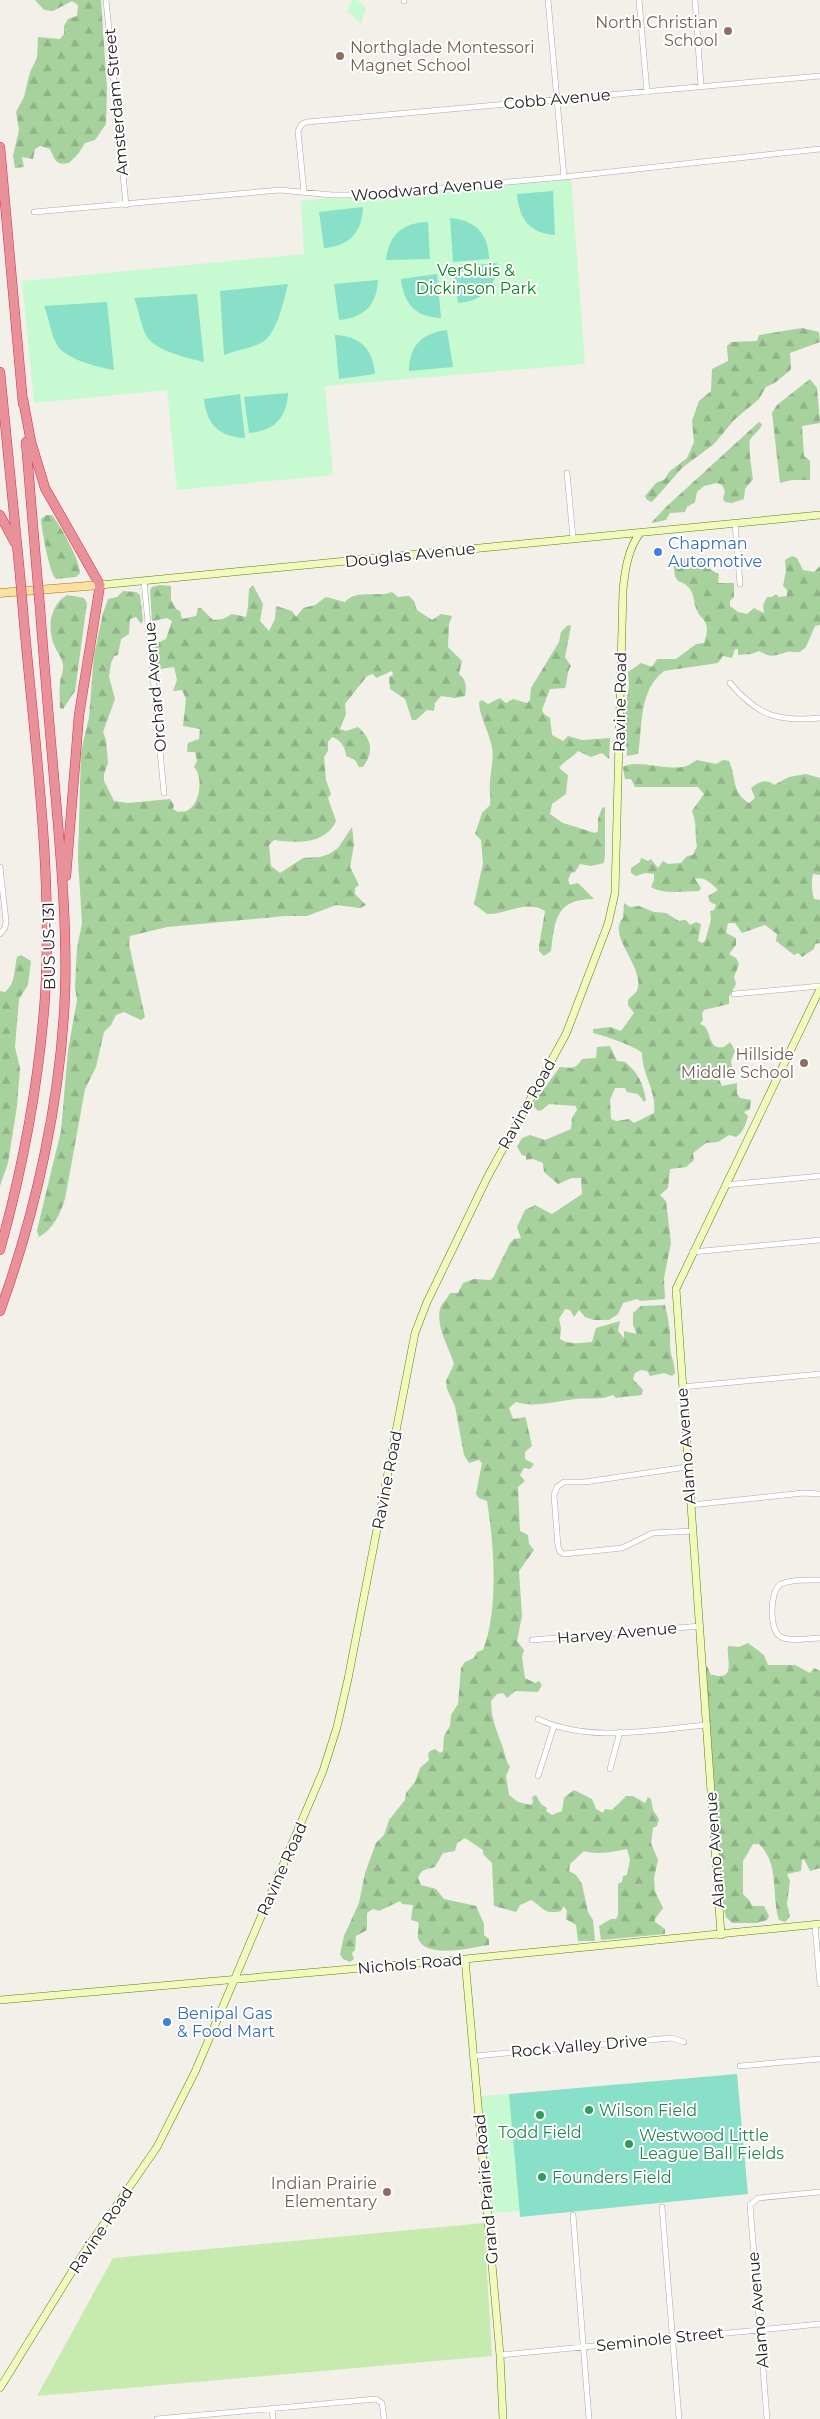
<svg xmlns="http://www.w3.org/2000/svg" width="820" height="2419" font-family="Montserrat,sans-serif">
	<defs>
		<pattern id="forest-firs" width="22" height="20" patternUnits="userSpaceOnUse" patternTransform="scale(1.25)"><rect width="22" height="20" fill="#a7d19d"/><path d="M5 1l3.5 6h-7zM16 11l3.5 6h-7z" fill="#8fb387"/></pattern>
	</defs>
	<rect width="100%" height="100%" fill="#f2f0e9"/>
	<path fill="#c7ebaf" d="M484 2223 492 2356 37 2396 113 2258Z"/>
	<path fill="url(#forest-firs)" d="M35 0H101L107 89 106 124 95 140 85 143 78 154 69 163C55 166 55 159 50 149L40 146 35 149 33 159 22 157 24 167 15 168 13 156 19 130 16 112 24 97 30 72 37 58 38 37 60 39 64 34V26L68 19 77 16 78 5 72 1 53 11 44 10Z
		M802 328 819 332 820 342 790 353 791 369 788 372 776 382 766 387 759 399 734 420 714 444 682 468 652 502 647 500 645 496 656 483 665 479 669 472 687 458 694 442 692 421 699 401 711 391 712 369 728 361 727 346 731 342 757 341 759 335Z
		M810 379 817 388 820 423 802 426 804 456 810 461V480H792L780 483 772 413 777 405Z
		M759 422 762 424C760 431 753 434 750 440 748 445 752 472 753 479L745 489 744 499 732 503 725 502 723 499 725 491 722 485 717 483 704 486 697 492 695 502 687 507 685 512 670 513 666 520 652 523V522L666 507Z
		M46 515H52C60 525 80 560 80 573L76 577 56 579C49 572 42 531 41 519Z
		M792 556 797 558 803 570 814 572 820 566V625L815 626 806 647 800 652C796 653 791 651 787 652 774 656 771 658 759 651L751 654 738 655V649H735L732 658 723 656 718 663 664 671C638 691 643 726 638 754L627 756 624 716 629 686 628 672 641 663 652 667 657 659H676L696 644 704 643C713 617 699 622 695 605 693 593 691 585 678 581L675 576 673 560 683 558 695 562 710 559 711 570 719 574 718 583H734V597L730 601V606L738 612 747 614 754 608 764 613 763 605 767 597H772L776 594 779 597 787 596V590L783 586 786 571 785 560Z
		M160 585 171 586V600L176 609 180 611 182 619 196 616 198 608H201L213 620 223 619 232 614 246 617 248 607 249 589 253 585 263 604 260 621 269 631 275 619 276 606 292 611 296 617 303 608 315 605 326 597 345 602C356 589 378 598 392 592L398 597 409 596 414 601 417 610 432 620 441 614 452 616 449 624 448 647 462 661 459 674C466 679 467 687 465 696L455 698 441 696 435 703 434 711 427 710 416 720H412L405 699 390 689 389 677 393 675 392 671 376 678 373 674 367 676 345 704 346 714 340 729 346 731 358 727C372 739 374 752 363 767H359L355 760 346 756C346 748 340 739 332 737L328 742V751L324 757 326 780 331 794 328 798 336 821C325 845 297 843 274 840L269 845 271 866 280 873 303 858 320 857 329 854 338 848 352 827 354 845 350 867 359 885 355 888V894L366 905 360 908 336 905 307 916H285L167 927 130 936 129 944 145 1017 141 1020 124 1012 116 1015 111 1025 104 1032 96 1067 85 1089 65 1199C60 1214 54 1228 39 1237L37 1231 39 1222 61 1131 68 1051 77 1000 75 987 77 948 82 923 78 859 81 752 89 717 94 655 103 613 108 599 117 597 123 591 136 592 140 595 143 620 141 624 136 617 130 619 129 634 121 639 118 655 114 656 111 663 109 677 115 699 103 732 106 740 108 763 104 774V781L114 801 128 803 170 799 174 805 173 809 178 812C181 811 184 812 186 811 200 806 204 777 194 767L197 761 195 752H187L188 743 199 739 200 729 183 726 186 699 182 690 173 691 177 680 174 667 161 669 157 668 154 653 155 644 166 639 172 621 167 618 152 621 150 590 152 587Z
		M67 595 84 598 87 603 75 691 63 709 60 708C60 700 59 692 60 684 60 678 64 671 63 665 62 657 58 654 55 647 47 630 49 605 67 595Z
		M568 625 571 626 565 657 571 666C566 673 568 680 565 688L550 689 542 710 544 714 550 718 552 735 563 741 568 736 582 740 610 738 609 759 602 753 591 757 578 751C572 758 564 761 559 768L568 775 566 794 552 804 550 814 563 823 595 833 598 831V819L602 808 605 807V855L604 863 591 866 580 864 575 872 571 873 568 880 570 885 578 883 594 899C556 899 555 919 551 951L544 956 539 951V946L545 911C527 899 505 915 487 914L474 904 483 863 481 840 475 834 482 813 490 805C491 797 489 789 490 781 491 770 494 758 492 747 489 732 479 715 479 702L482 700 488 704 500 698 506 703 513 699 527 703 530 700 531 688 559 642 561 632Z
		M697 760 716 764 723 760 729 761C737 779 731 792 749 803L755 798 751 788C759 782 765 778 774 785L789 777 806 774 820 778V875L813 874C811 881 812 893 814 899L820 900V943L815 944 814 949 802 957 798 953 794 955 776 941 777 934 765 925 742 933 735 923H728L726 933 736 938V945L729 954 736 958 739 964 734 977 736 984 729 997V1004L704 1010 702 1014 703 1020 700 1024C702 1025 705 1026 706 1028 711 1036 710 1050 724 1047L730 1042 735 1051 731 1061 732 1069 716 1073 722 1086 737 1083V1094L740 1098 751 1100 750 1109 744 1112 748 1116C746 1123 743 1133 736 1137L729 1135 718 1142 706 1143 693 1153 694 1160 686 1167 670 1169 668 1188 660 1195 666 1201 671 1243 664 1278 665 1299 640 1301 637 1299 623 1303 618 1314 609 1320H594L585 1317 579 1310 574 1317 570 1310 565 1309 559 1319 561 1328 560 1339C569 1345 581 1343 592 1342L596 1328 620 1321 618 1331 624 1338V1331L637 1334 633 1325V1313L641 1306 665 1305C668 1319 671 1331 670 1345 670 1354 675 1364 675 1373L672 1376 664 1373 650 1376 647 1371 641 1370 635 1373 633 1379 643 1390 642 1395 616 1398 613 1395 603 1398C593 1399 585 1398 575 1399 556 1401 535 1408 516 1402L509 1408 513 1419 525 1417 526 1419 532 1446 525 1452V1459L534 1464 530 1469 524 1468 520 1475 525 1481 518 1487 520 1531 528 1535 529 1544 534 1550 519 1571 522 1616 517 1641 524 1650 522 1657 525 1678 535 1683 539 1681 542 1685 538 1692 515 1691 507 1698 503 1693 497 1694 491 1701C491 1718 497 1732 502 1745 505 1753 505 1760 510 1767L506 1776 509 1795 518 1802 531 1805 533 1802 532 1797 536 1795 541 1804 547 1808 546 1811 552 1815 562 1811 564 1798 574 1790 592 1799 596 1809 603 1813 605 1809 612 1810 626 1796H633L645 1803 648 1797 651 1799 653 1810 659 1819 657 1826 653 1828 651 1843 658 1860 654 1878 655 1891 663 1908 655 1919V1922L665 1929V1934L601 1940 599 1926 611 1919H616L618 1915V1884L622 1882 623 1876 627 1875 630 1860 627 1849C612 1852 597 1855 584 1851L570 1864 569 1871 576 1875 582 1884 588 1912 593 1920 595 1941H578L576 1925 566 1919 567 1911 564 1906 561 1911C544 1915 544 1908 531 1900L520 1905 516 1912 494 1906 492 1863 483 1854V1850L465 1838 457 1843 455 1851 443 1853 435 1867C426 1870 422 1868 418 1878L421 1885 436 1889 444 1899 476 1906 484 1924V1935L489 1939V1945C473 1947 425 1960 418 1938 417 1932 420 1928 418 1922L411 1920 413 1905 402 1904 400 1901 379 1911 373 1909 367 1913V1930L356 1936 355 1950 352 1953 354 1959 350 1962 343 1959 340 1954 344 1936 359 1903 365 1873 376 1843 384 1835 389 1820 405 1800 406 1793 415 1782 420 1768 429 1760 428 1754 430 1751 435 1749 440 1753 443 1751 444 1736 450 1726 451 1715 458 1704 461 1668 465 1662 474 1658 477 1652 483 1650C499 1610 494 1544 487 1501L479 1498 476 1494 482 1463 479 1460 469 1463 464 1455 455 1406 447 1389 446 1381 454 1364C449 1346 434 1325 441 1306 443 1302 448 1298 450 1293H458L463 1283 474 1279 490 1280 493 1278 510 1243 514 1239 521 1238 517 1227 525 1210 535 1205 552 1214 582 1194 581 1178H572L558 1184 544 1172 543 1163 533 1159 526 1160V1156L522 1155 517 1147 522 1138 530 1135 545 1140 571 1129 572 1118 577 1110 576 1106 549 1104 542 1110 538 1111 532 1105 560 1067C572 1068 575 1070 582 1059L596 1058 597 1047 610 1046 617 1061 625 1062C639 1073 643 1084 646 1100L644 1102 638 1094 627 1092 625 1088H615L610 1100 611 1119 616 1121 629 1119 634 1123 654 1113C657 1091 642 1075 642 1053 637 1047 603 1035 593 1033V1029L610 1027 621 1031 634 1013 628 1005V1000L637 991C646 967 606 936 623 918L624 903 630 907 639 906 654 912 666 913 679 921 686 920 690 925 696 922 701 924 698 941 702 943 705 941 711 920 710 911 714 910 716 905 710 902 708 896 718 890C712 884 704 876 695 879L701 888 699 891C684 891 664 895 651 887L654 880V874L645 873 636 876 631 873V868L640 862 641 858 648 861 651 859 658 868 663 861 668 864 681 863 687 856 693 855 697 846C694 835 698 827 692 811L704 794 698 787H635L631 779H625L623 767C635 758 670 772 686 766 690 765 693 762 697 760Z
		M21 955 31 961 28 985 19 999 15 1047 20 1068 17 1106 8 1163 0 1186V991L5 992C16 983 14 969 17 957Z
		M748 1643 764 1655 768 1665H795L810 1673 814 1668 820 1671V1868L810 1871 804 1859 802 1860 801 1871 787 1874 790 1881 787 1904 790 1916 785 1922 779 1920C771 1895 780 1864 759 1844H753L743 1861V1894L750 1901 752 1906H764L769 1916 767 1920 757 1923H732L726 1917 723 1905 706 1668 707 1666 711 1675C714 1674 716 1676 719 1676 735 1677 726 1655 728 1646L739 1647Z"/>
	<path fill="#c7fad0" d="M352 0H357L366 8 361 24 347 11Z
		M571 176 585 364 325 386 333 475 177 490 167 390 34 403 22 281 304 254 301 201Z
		M509 2094 519 2211 490 2213 480 2096Z"/>
	<path fill="#87e0c7" d="M553 191 555 235C530 233 520 220 517 196V194Z
		M363 207C362 233 349 246 324 248L319 212Z
		M450 218C475 220 489 234 489 259L453 262Z
		M428 222 430 259 386 260C389 235 402 223 428 222Z
		M497 263C496 288 483 301 458 303L453 267Z
		M437 274 441 318C416 317 405 305 401 281V279Z
		M378 280C377 305 364 318 339 320L334 284Z
		M288 284C284 300 277 335 261 343 249 349 236 350 224 355L220 291Z
		M197 294 204 362C188 358 154 351 146 335 140 323 139 310 134 298Z
		M107 302 114 370C98 367 63 359 56 343 50 331 49 318 44 306Z
		M447 330 453 367 409 371C409 346 422 333 447 330Z
		M335 335C360 336 373 349 375 374L339 379Z
		M288 393C287 418 274 431 249 433L244 397Z
		M240 394 245 438C220 437 208 426 204 401V399Z
		M737 2074 748 2194 520 2217 509 2094Z"/>
	<g fill="none" stroke-linecap="round" stroke-linejoin="round">
		<defs>
			<path id="street" d="M106 0 126 205
				M548 0 564 177
				M639 0 647 92
				M695 0 701 86
				M404 1V0
				M304 192 298 131 302 124 307 122 820 76
				M34 212 280 190 332 195H363L564 177 820 149
				M567 473 573 538
				M735 523 740 584
				M144 581 164 793
				M730 683C758 716 778 722 820 718
				M0 867 6 921 5 928 0 934
				M734 994 820 986
				M725 1185 820 1176
				M692 1252 820 1240
				M682 1387 820 1374
				M687 1467 585 1482H564L557 1487 554 1495 558 1546 560 1552 564 1554 622 1548 653 1533 693 1531
				M691 1505 803 1493 820 1494
				M820 1580C809 1580 791 1579 781 1584 769 1591 769 1632 781 1637 791 1642 809 1638 820 1638
				M532 1640 701 1626
				M538 1719C589 1743 651 1730 706 1725
				M610 1769 620 1732
				M538 1776 554 1726
				M815 1925 820 1984
				M475 2056 671 2038 684 2042
				M740 2066 820 2059
				M662 2207 679 2419
				M573 2215 589 2419
				M500 2355 820 2324
				M272 2408 273 2419
				M157 2419 376 2399 382 2403 384 2419
				M767 2419 750 2205 758 2198 820 2192"/>
			<path id="secondary" d="M100 585 820 515
				M721 1935 676 1289 820 989
				M465 1959 500 2355 503 2419
				M0 2000 465 1959 820 1924
				M0 2388 81 2257 157 2147 195 2072 323 1771 337 1727 348 1679 415 1333 427 1302 488 1176 566 1034 608 924 615 893 623 590C625 570 628 549 640 533"/>
			<path id="primary" d="M0 593 100 585"/>
			<path id="highway" d="M0 147 23 404
				M0 372 20 575
				M23 399 31 442 45 488 100 585 79 715 66 876
				M26 442 37 574
				M0 515 15 543
				M0 1250C23 1167 39 1083 45 997 53 870 34 738 23 611
				M0 1311C36 1212 61 1099 65 993 67 933 62 872 57 812 51 744 45 676 40 608"/>
		</defs>
		<use href="#street" stroke="#a9a9a9" stroke-width="6"/>
		<use href="#secondary" stroke="#647d04" stroke-width="8"/>
		<use href="#primary" stroke="#9f7a00" stroke-width="9"/>
		<use href="#highway" stroke="#dd2854" stroke-width="10"/>
		<use href="#street" stroke="#fff" stroke-width="5"/>
		<use href="#secondary" stroke="#f1fabe" stroke-width="7"/>
		<use href="#primary" stroke="#fcdfa3" stroke-width="8"/>
		<use href="#highway" stroke="#e89199" stroke-width="9"/>
		<defs>
			<path id="highway-bridge" d="M37 574 40 608
				M20 575 23 611"/>
		</defs>
		<use href="#highway-bridge" stroke="#dd2854" stroke-width="10" stroke-linecap="butt"/>
		<use href="#highway-bridge" stroke="#e89199" stroke-width="9"/>
	</g>
	<g fill="#8d6e63" stroke="#fff" stroke-width="2">
		<circle cx="728" cy="31" r="5"/>
		<circle cx="340" cy="56" r="5"/>
		<circle cx="804" cy="1063" r="5"/>
		<circle cx="387" cy="2192" r="5"/>
	</g>
	<g fill="#3f7fe0" stroke="#fff" stroke-width="2">
		<circle cx="658" cy="552" r="5"/>
		<circle cx="167" cy="2022" r="5"/>
	</g>
	<g fill="#2e9e5b" stroke="#fff" stroke-width="2">
		<circle cx="589" cy="2110" r="5"/>
		<circle cx="540" cy="2115" r="5"/>
		<circle cx="629" cy="2144" r="5"/>
		<circle cx="542" cy="2177" r="5"/>
	</g>
	<g text-anchor="middle" dominant-baseline="central" stroke-width="4" stroke-linejoin="round" paint-order="stroke">
		<g font-size="16" fill="#785e54" stroke="#fff" text-anchor="end">
			<text x="718" y="22">North Christian<tspan x="718" dy="18">School</tspan></text>
			<text x="350" y="47" text-anchor="start">Northglade Montessori<tspan x="350" dy="18">Magnet School</tspan></text>
			<text x="794" y="1054">Hillside<tspan x="794" dy="18">Middle School</tspan></text>
			<text x="377" y="2183">Indian Prairie<tspan x="377" dy="18">Elementary</tspan></text>
		</g>
		<g font-size="16" fill="#222" stroke="#fff">
			<text transform="translate(557 99) rotate(-5)">Cobb Avenue</text>
			<text transform="translate(116 102) rotate(-95)">Amsterdam Street</text>
			<text transform="translate(427 189) rotate(-5)">Woodward Avenue</text>
			<text transform="translate(410 555) rotate(-6)">Douglas Avenue</text>
			<text transform="translate(155 687) rotate(-95)">Orchard Avenue</text>
			<text transform="translate(620 702) rotate(-89)">Ravine Road</text>
			<text transform="translate(49 946) rotate(-91)">BUS US-131</text>
			<text transform="translate(527 1104) rotate(-61)">Ravine Road</text>
			<text transform="translate(686 1446) rotate(-94)">Alamo Avenue</text>
			<text transform="translate(387 1480) rotate(-79)">Ravine Road</text>
			<text transform="translate(617 1633) rotate(-5)">Harvey Avenue</text>
			<text transform="translate(715 1850) rotate(-94)">Alamo Avenue</text>
			<text transform="translate(282 1869) rotate(-66)">Ravine Road</text>
			<text transform="translate(410 1964) rotate(-5)">Nichols Road</text>
			<text transform="translate(579 2046) rotate(-5)">Rock Valley Drive</text>
			<text transform="translate(486 2189) rotate(-95)">Grand Prairie Road</text>
			<text transform="translate(101 2230) rotate(-56)">Ravine Road</text>
			<text transform="translate(758 2310) rotate(-95)">Alamo Avenue</text>
			<text transform="translate(660 2339) rotate(-6)">Seminole Street</text>
		</g>
		<g font-size="16" fill="#0b8421" stroke="#fff">
			<text x="476" y="270">VerSluis &amp;<tspan x="476" dy="18">Dickinson Park</tspan></text>
		</g>
		<g font-size="16" fill="#366cbe" stroke="#fff" text-anchor="start">
			<text x="668" y="543">Chapman<tspan x="668" dy="18">Automotive</tspan></text>
			<text x="177" y="2013">Benipal Gas<tspan x="177" dy="18">&amp; Food Mart</tspan></text>
		</g>
		<g font-size="16" fill="#27864d" stroke="#fff" text-anchor="start">
			<text x="599" y="2110">Wilson Field</text>
			<text x="540" y="2132" text-anchor="middle">Todd Field</text>
			<text x="639" y="2135">Westwood Little<tspan x="639" dy="18">League Ball Fields</tspan></text>
			<text x="552" y="2177">Founders Field</text>
		</g>
	</g>
</svg>
